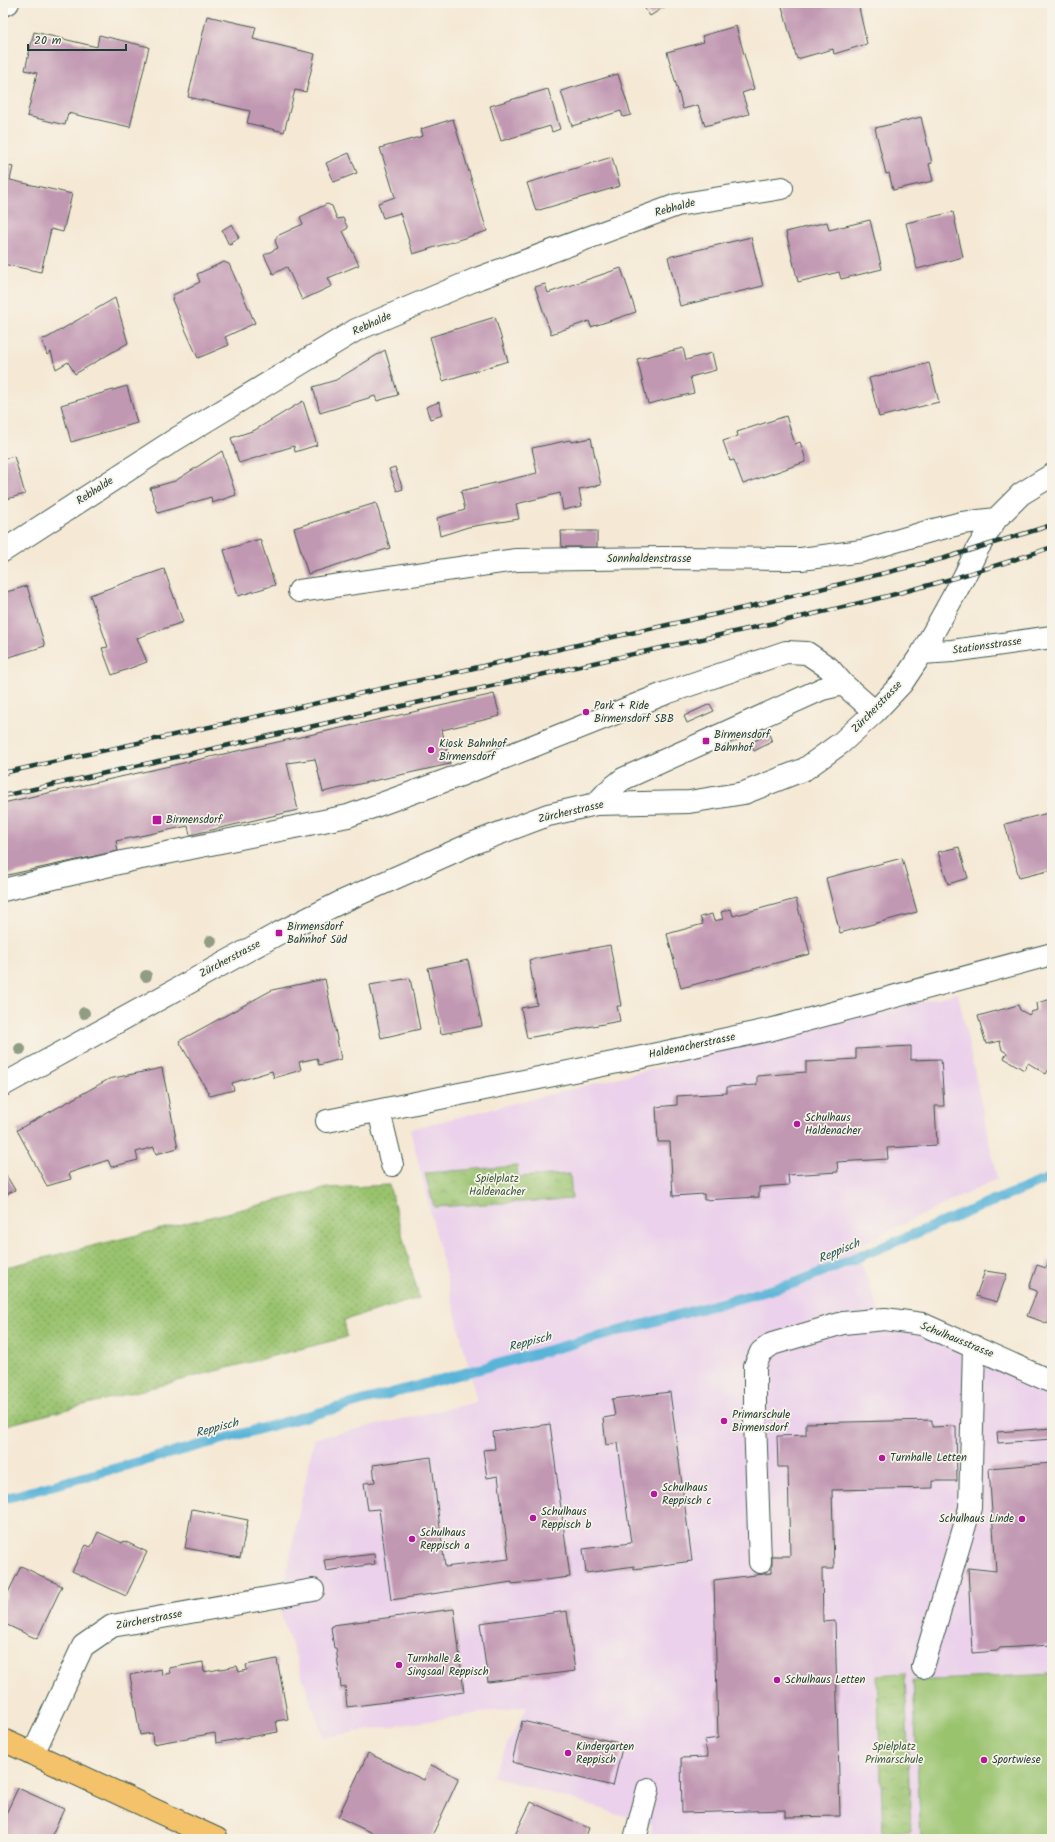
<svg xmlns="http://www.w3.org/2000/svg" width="1055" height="1842" font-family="Kalam,sans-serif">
	<defs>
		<pattern id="park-crowns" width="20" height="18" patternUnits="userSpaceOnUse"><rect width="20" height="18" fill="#9ac36e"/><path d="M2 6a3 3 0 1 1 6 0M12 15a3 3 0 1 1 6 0" fill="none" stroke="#7da05b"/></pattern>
		<pattern id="garden-dots" width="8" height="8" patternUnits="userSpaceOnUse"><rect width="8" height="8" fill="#9ac36e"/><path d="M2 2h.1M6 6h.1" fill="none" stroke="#7da05b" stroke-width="1.8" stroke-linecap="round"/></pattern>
	</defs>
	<rect width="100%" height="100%" fill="#f7f3e8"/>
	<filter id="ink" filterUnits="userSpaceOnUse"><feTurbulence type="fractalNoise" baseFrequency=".025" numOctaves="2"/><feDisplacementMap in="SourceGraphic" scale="8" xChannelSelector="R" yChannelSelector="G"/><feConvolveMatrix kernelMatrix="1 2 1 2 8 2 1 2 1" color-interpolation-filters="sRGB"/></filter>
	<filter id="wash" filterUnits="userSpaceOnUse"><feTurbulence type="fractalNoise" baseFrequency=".012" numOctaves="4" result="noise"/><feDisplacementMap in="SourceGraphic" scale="16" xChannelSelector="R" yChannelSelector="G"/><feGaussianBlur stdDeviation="0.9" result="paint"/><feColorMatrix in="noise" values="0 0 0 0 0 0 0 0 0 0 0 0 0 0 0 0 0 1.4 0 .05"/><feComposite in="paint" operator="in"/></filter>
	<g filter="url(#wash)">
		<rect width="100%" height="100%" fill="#f5e9d5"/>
		<path fill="#ebd1eb" d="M958 993 997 1179 855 1247 886 1328 920 1334 1052 1389V1839H650L652 1824 491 1776 527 1706 323 1737 279 1609 314 1439 477 1402 410 1129Z"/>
		<path fill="url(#park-crowns)" stroke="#5c8051" d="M517 1166 518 1177 570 1174 572 1199 434 1207 425 1173Z
			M905 1673 911 1832 883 1833 877 1675Z"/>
		<path fill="url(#garden-dots)" stroke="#5c8051" d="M389 1185 419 1298 344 1320 347 1337 3 1426V1268L328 1188Z"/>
		<path fill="#9ac36e" stroke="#5c8051" d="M1052 1674V1839H921L913 1681Z"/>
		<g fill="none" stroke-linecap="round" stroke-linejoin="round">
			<path stroke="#5ab4d8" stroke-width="10" d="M3 1499 795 1283 1052 1177"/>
		</g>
		<g id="blocks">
			<path fill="#c198b2" d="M641 3H671L650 16Z
				M781 3H858L867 44 834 54 833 49 797 59Z
				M207 16 256 27 253 39 315 54 306 92 295 90 284 132 247 123 250 111 188 97Z
				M736 26 754 89 742 93 749 114 705 126 698 105 683 109 667 52 704 42 702 36Z
				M34 32 97 47 99 35 149 47 130 127 68 113 65 125 27 116 37 73 25 70Z
				M618 74 631 115 623 117 621 111 572 126 561 91Z
				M548 89 560 129 552 132 550 126 501 141 490 106Z
				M921 117 932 163 929 164 933 181 893 190 889 173 886 174 875 128Z
				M453 119 487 231 413 254 400 213 383 218 378 203 395 197 380 148 423 136 421 129Z
				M349 153 357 173 334 182 326 163Z
				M612 157 620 186 536 211 527 183Z
				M3 165 13 167 10 180 72 194 63 232 51 229 41 272 3 264 6 251H3Z
				M327 204 332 206 337 219 343 218 348 228 343 231 359 265 328 278 332 286 302 300 287 267 273 274 264 255 278 248 275 241 277 236 303 224 300 217Z
				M953 212 963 257 917 269 906 223Z
				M870 220 882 269 841 279 839 272 798 282 786 232 827 222 829 230Z
				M232 224 239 238 231 242 232 244 229 245 222 230Z
				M751 237 763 286 680 306 668 257Z
				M224 262 229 264 255 323 225 337 229 345 198 358 172 300 173 295 200 282 197 274Z
				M621 268 636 312 591 327 589 321 551 334 535 287 545 284 548 293Z
				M115 298 128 343 75 374 68 362 56 369 51 352 47 355 42 339 47 338Z
				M495 317 508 361 443 381 430 337Z
				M683 348 686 360 712 353 716 370 690 377 694 393 648 404 637 359Z
				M385 350 398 395 377 401 375 396 320 413 313 387 336 380Z
				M929 363 939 402 879 417 869 378Z
				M127 386 137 423 71 442 61 405Z
				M303 401 317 445 295 452 294 446 239 463 231 438 255 430Z
				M439 402 443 415 430 419 426 407Z
				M786 416 795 444 800 442 805 457V462L743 484 734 460 730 461 723 441 738 436 737 432Z
				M591 438 601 485 579 489 582 506 563 510 560 493 516 504 519 519 468 527 440 536 437 518 465 510 461 491 537 473 532 448 570 440 571 442Z
				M222 451 236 495 212 503 211 497 158 513 150 488 175 481Z
				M14 456 25 494 3 500V459Z
				M395 467 403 489 397 491 389 469Z
				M376 503 390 548 308 574 294 528Z
				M561 531H597V547H562Z
				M260 539 275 585 238 596 224 550Z
				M164 569 183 622 137 638 147 662 112 675 102 648 108 647 90 595Z
				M27 586 45 646 3 659V605L6 604 3 593Z
				M494 694 500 716 442 730 450 764 323 792 315 759 287 763 298 810 190 835 188 826 116 841 118 851 3 876V803Z
				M710 704 714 711 687 723 684 716Z
				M769 734 772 742 754 751 750 743Z
				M1052 812V870L1019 878 1005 824Z
				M959 847 968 878 948 884 938 852Z
				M902 858 917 912 840 933 826 878Z
				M796 899 810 954 681 988 667 934 703 924 700 917 712 914 714 921 723 919 721 912 731 909 733 916Z
				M610 945 621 1006H617L620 1021 527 1038 521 1008 537 1005 529 960Z
				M468 960 482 1026 441 1034 428 968Z
				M410 978 420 1029 381 1038 370 985Z
				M325 979 341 1059 319 1065 317 1058 299 1062 301 1070 274 1078 272 1071 232 1083 234 1090 210 1096 179 1041 272 990Z
				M1052 999V1064L1046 1074 1028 1063 1024 1070 1004 1058 1007 1053 1002 1050 1000 1041 986 1044 978 1016 1018 1005 1020 1010 1029 1015 1031 1012 1038 1010 1037 1003Z
				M911 1046V1060L941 1059 944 1106H935L937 1145 887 1148 888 1159 837 1162 838 1172 788 1175 789 1185 759 1187V1197L704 1200V1194L673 1196 670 1142H658L656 1107 677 1105V1096L727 1093V1087L757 1085V1076L806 1072V1062L856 1059V1049Z
				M162 1068 178 1148 156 1154 154 1147 136 1152 138 1160 111 1167 108 1160 69 1173 71 1179 47 1186 17 1130 109 1079Z
				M6 1175 15 1190 3 1196V1176Z
				M1049 1261 1052 1263V1325L1027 1316 1037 1291 1029 1288 1037 1265 1046 1268Z
				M985 1271 1007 1274 997 1302 976 1296Z
				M670 1392 692 1561 634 1569V1566L586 1573 583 1549 631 1543 618 1443 606 1445 603 1418 615 1416 612 1399Z
				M932 1420V1427L956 1426 957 1481H933V1488L832 1490 834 1569H822L823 1622 835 1621 840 1816 785 1817V1810L682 1813 681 1758 708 1757 704 1740 718 1738 714 1580 772 1573V1556H790L788 1467H778L777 1436 806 1435V1423Z
				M550 1424 570 1577 512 1584V1582L391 1600 379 1509 368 1510 364 1483 375 1482 373 1465 431 1457 445 1567 509 1559 498 1476 487 1478 483 1450 495 1449 493 1432Z
				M1052 1428V1439L998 1443 997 1432Z
				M1052 1463V1645L1000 1648 997 1651 972 1653 968 1568 996 1571 989 1468Z
				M192 1509 248 1520 240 1558 185 1548Z
				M98 1532 122 1543 124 1541 147 1552 126 1596 72 1571 86 1545 91 1547Z
				M374 1554 375 1564 326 1571 324 1560Z
				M21 1566 62 1586 37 1639 3 1623V1603Z
				M454 1609 464 1692 347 1707 345 1686 341 1687 336 1648H334L331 1627H333V1625Z
				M567 1611 575 1671 488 1682 480 1623Z
				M277 1659 288 1719 276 1721 278 1732 216 1743 215 1733 153 1744 152 1733 140 1735 130 1675 161 1669 162 1675 170 1673 169 1668 203 1662 204 1672 237 1666 239 1672 247 1670 246 1665Z
				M522 1721 623 1744 613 1786 512 1762Z
				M368 1753 424 1780 431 1765 459 1778 431 1838 433 1839H385L338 1817Z
				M18 1788 64 1809 50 1839H3V1820Z
				M531 1802 589 1828 585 1839H513Z"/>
		</g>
	</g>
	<g filter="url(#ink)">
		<use href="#blocks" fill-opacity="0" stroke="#3f574c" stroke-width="1"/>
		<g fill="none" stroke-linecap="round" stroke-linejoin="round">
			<defs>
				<path id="minor" d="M3 5 8 3
					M3 551 176 439 356 330 479 278 677 205 782 188
					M299 591 516 560 663 558 801 559 862 551 930 531 962 523 996 519
					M922 653 952 651 1052 637
					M596 804 608 791 623 779 822 689 843 684
					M3 890 127 861 348 816 458 776 666 693 786 652 807 653 829 668 843 684 875 712
					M3 1085 279 933 341 902 471 844 548 815 596 804 689 802 744 793 805 769 841 743 875 712 902 683 922 653 965 575 978 548 996 519 1021 494 1052 475
					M379 1111 392 1165
					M327 1121 657 1054 773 1029 1052 954
					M760 1562 755 1420V1366L761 1352 772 1344 843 1323 885 1319 922 1324 1052 1382
					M923 1667 970 1508 974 1346
					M33 1754 83 1646 112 1626 313 1590
					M635 1839 648 1789"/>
				<path id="major" d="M3 1740 217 1839"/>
			</defs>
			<use href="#minor" stroke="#3f574c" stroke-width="24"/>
			<use href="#major" stroke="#3f574c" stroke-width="24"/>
			<use href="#minor" stroke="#fff" stroke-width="22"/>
			<use href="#major" stroke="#f4c26a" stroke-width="22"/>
			<defs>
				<path id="rail" d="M3 773 748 607 945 558 1052 525
					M3 796C206 750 408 705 611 659 759 626 909 597 1052 547"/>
			</defs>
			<use href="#rail" stroke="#1f3d34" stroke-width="4.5"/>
			<use href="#rail" stroke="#f7f3e8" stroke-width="3" stroke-dasharray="9" stroke-linecap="butt"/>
		</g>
		<g fill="#909d84">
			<circle cx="211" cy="941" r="6"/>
			<circle cx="146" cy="976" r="6"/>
			<circle cx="84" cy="1013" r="6"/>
			<circle cx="20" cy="1049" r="6"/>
		</g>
	</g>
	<g fill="#b5179e" stroke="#f7f3e8" stroke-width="1.5">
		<circle cx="586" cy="712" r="4"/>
		<rect x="702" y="737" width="8" height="8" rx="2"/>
		<circle cx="431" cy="750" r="4"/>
		<rect x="152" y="815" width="10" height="10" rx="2"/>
		<rect x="275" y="929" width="8" height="8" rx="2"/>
		<circle cx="797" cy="1124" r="4"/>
		<circle cx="724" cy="1421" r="4"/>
		<circle cx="882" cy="1458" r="4"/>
		<circle cx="654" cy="1494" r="4"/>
		<circle cx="533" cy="1518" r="4"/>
		<circle cx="1022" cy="1519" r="4"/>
		<circle cx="412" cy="1539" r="4"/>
		<circle cx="399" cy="1665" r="4"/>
		<circle cx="777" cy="1680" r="4"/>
		<circle cx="568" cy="1753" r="4"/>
		<circle cx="984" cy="1760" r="4"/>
	</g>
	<g text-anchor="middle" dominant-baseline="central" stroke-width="3.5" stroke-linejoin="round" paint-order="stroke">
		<g font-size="11" fill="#1f3d34" stroke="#f7f3e8">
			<text transform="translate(675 208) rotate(-15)">Rebhalde</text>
			<text transform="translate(372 324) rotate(-24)">Rebhalde</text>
			<text transform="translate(95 491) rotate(-33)">Rebhalde</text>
			<text x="649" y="559">Sonnhaldenstrasse</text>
			<text transform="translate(987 646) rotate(-8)">Stationsstrasse</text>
			<text transform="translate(877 707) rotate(-46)">Zürcherstrasse</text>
			<text transform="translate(571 812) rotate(-13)">Zürcherstrasse</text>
			<text transform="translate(230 959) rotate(-28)">Zürcherstrasse</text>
			<text transform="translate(692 1046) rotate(-12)">Haldenacherstrasse</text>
			<text transform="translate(957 1340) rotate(22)">Schulhausstrasse</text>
			<text transform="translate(149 1620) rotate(-11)">Zürcherstrasse</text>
		</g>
		<g font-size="11" fill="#1f3d34" stroke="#f7f3e8" text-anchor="start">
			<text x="594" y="706">Park + Ride<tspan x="594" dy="13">Birmensdorf SBB</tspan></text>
			<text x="714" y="735">Birmensdorf<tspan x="714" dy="13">Bahnhof</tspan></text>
			<text x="439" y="744">Kiosk Bahnhof<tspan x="439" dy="13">Birmensdorf</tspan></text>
			<text x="166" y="820">Birmensdorf</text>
			<text x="287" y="927">Birmensdorf<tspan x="287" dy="13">Bahnhof Süd</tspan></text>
			<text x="805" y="1118">Schulhaus<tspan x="805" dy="13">Haldenacher</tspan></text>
			<text x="732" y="1415">Primarschule<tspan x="732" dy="13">Birmensdorf</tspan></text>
			<text x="890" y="1458">Turnhalle Letten</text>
			<text x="662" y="1488">Schulhaus<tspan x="662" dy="13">Reppisch c</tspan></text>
			<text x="541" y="1512">Schulhaus<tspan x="541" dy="13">Reppisch b</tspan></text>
			<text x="1014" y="1519" text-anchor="end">Schulhaus Linde</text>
			<text x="420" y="1533">Schulhaus<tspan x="420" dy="13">Reppisch a</tspan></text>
			<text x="407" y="1659">Turnhalle &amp;<tspan x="407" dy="13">Singsaal Reppisch</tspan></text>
			<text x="785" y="1680">Schulhaus Letten</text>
			<text x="576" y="1747">Kindergarten<tspan x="576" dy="13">Reppisch</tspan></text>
			<text x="992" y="1760">Sportwiese</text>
		</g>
		<g font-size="11" fill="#3e5e42" stroke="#f7f3e8">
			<text x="497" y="1179">Spielplatz<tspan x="497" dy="13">Haldenacher</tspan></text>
			<text x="894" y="1747">Spielplatz<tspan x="894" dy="13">Primarschule</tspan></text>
		</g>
		<g font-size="12" font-style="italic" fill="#2e5b5d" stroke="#f7f3e8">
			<text transform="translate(839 1251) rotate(-23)">Reppisch</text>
			<text transform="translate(530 1342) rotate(-15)">Reppisch</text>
			<text transform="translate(217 1428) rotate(-15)">Reppisch</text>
		</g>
	</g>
	<rect width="1055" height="1842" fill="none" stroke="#f7f3e8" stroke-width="16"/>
	<path d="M28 44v6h98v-6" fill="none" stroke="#1f3d34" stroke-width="2"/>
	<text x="34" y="44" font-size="12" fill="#1f3d34" stroke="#f7f3e8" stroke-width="3" paint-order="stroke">20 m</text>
</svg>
